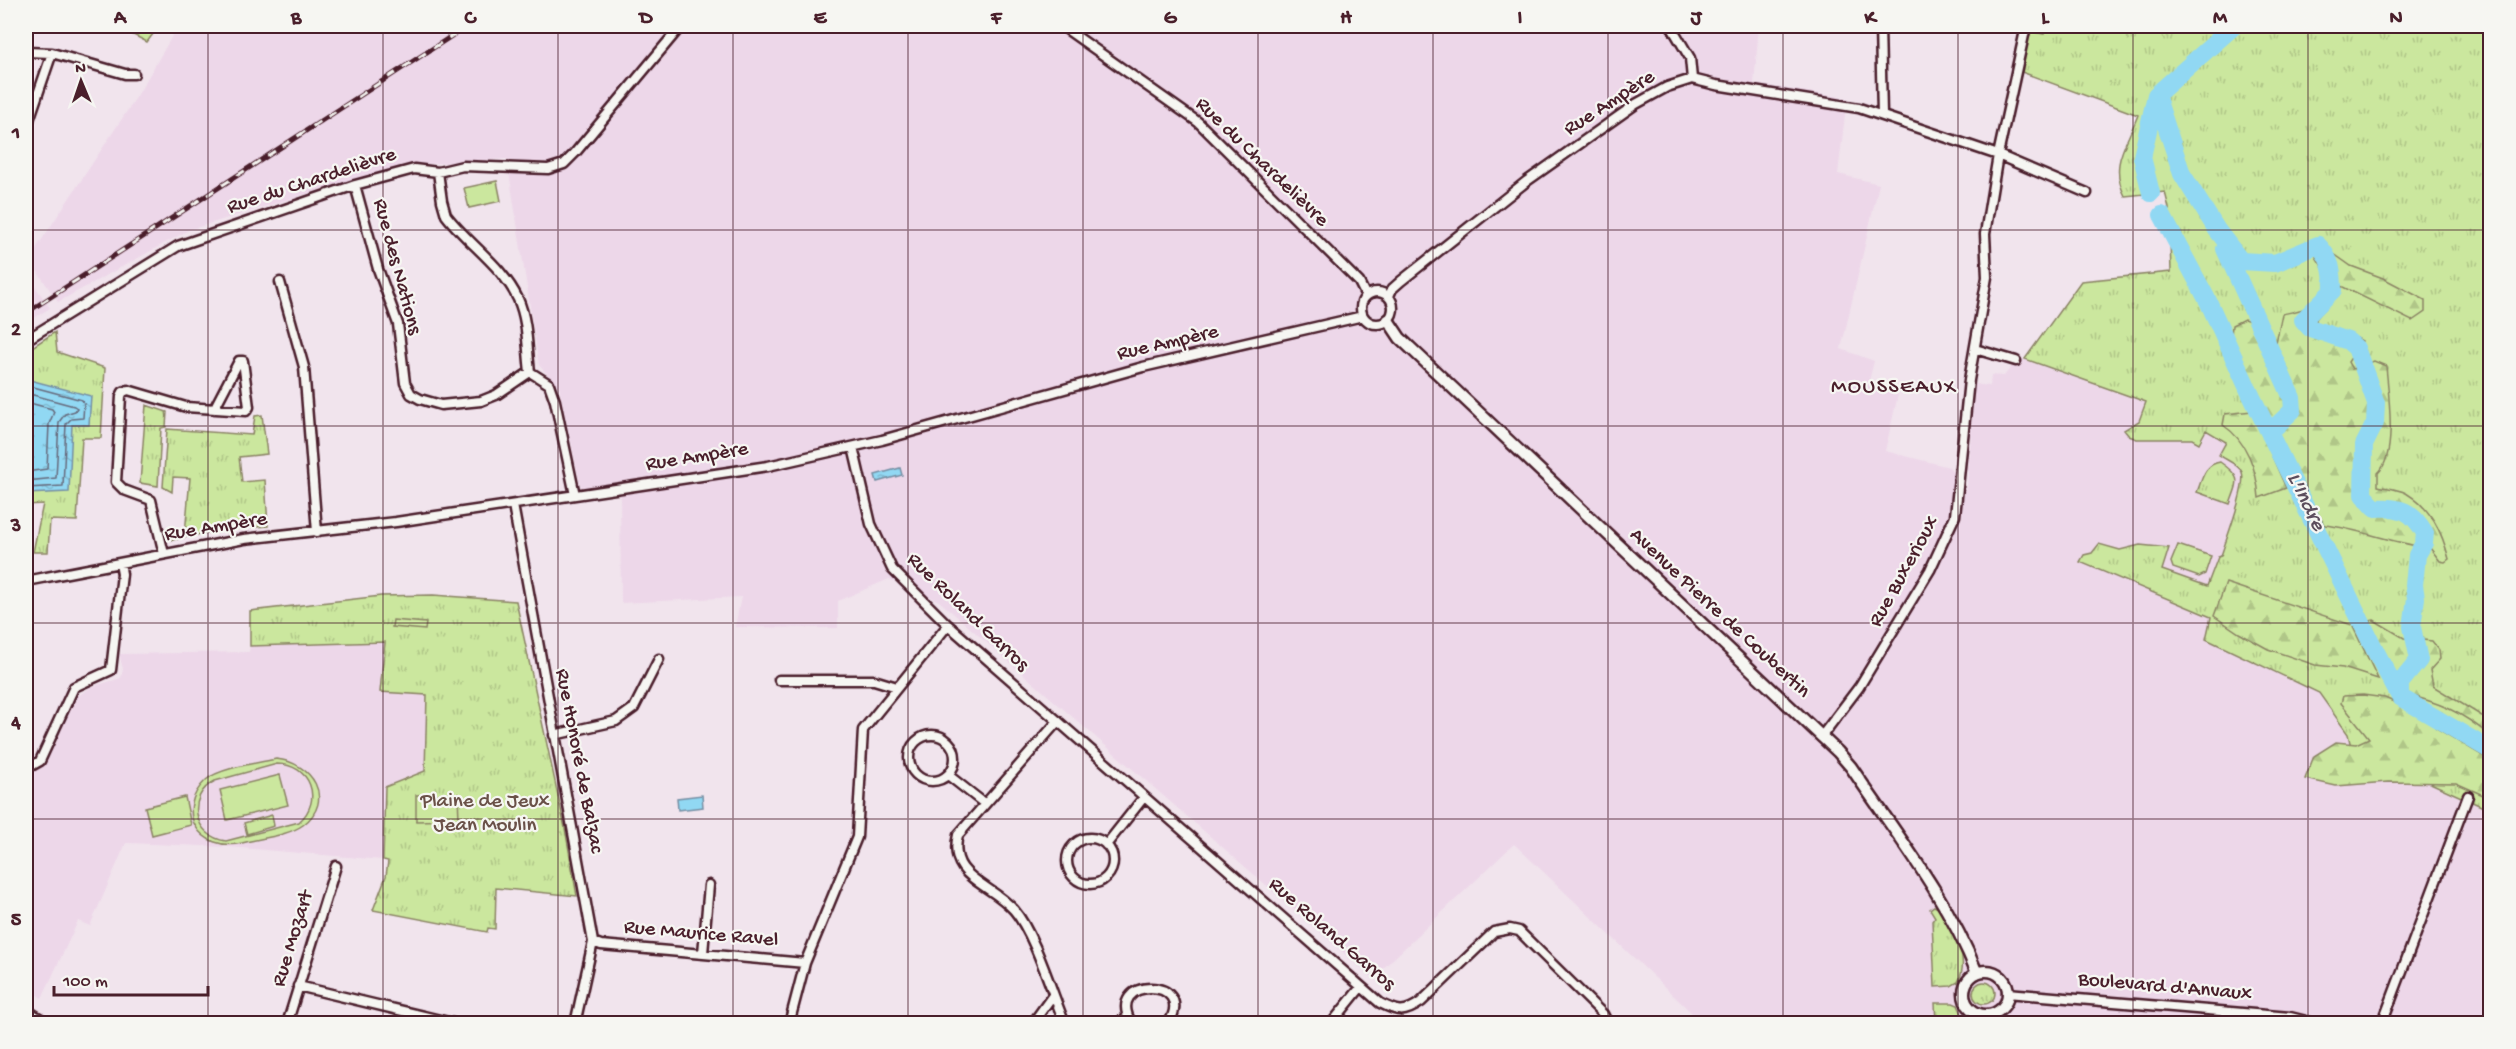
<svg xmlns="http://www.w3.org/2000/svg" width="2516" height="1049" font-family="'Gochi Hand',sans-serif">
	<defs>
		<pattern id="grass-tufts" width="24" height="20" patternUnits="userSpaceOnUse" patternTransform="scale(1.5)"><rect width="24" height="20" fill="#cbe79e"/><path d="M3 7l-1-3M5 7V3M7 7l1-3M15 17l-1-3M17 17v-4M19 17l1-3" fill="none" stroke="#b0c688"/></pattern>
		<pattern id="forest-firs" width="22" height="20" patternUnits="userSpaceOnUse" patternTransform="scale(1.5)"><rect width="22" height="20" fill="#cbe79e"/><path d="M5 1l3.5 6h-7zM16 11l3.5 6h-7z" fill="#b0c688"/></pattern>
		<pattern id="water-ripples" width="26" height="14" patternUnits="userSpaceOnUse" patternTransform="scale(1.5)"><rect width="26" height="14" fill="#91d8f3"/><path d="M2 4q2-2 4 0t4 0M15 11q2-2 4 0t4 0" fill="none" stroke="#7fb9d0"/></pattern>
	</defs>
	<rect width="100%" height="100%" fill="#f1e4ed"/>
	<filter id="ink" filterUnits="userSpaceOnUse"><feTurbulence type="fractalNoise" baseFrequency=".0167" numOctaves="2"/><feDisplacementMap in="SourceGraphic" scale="12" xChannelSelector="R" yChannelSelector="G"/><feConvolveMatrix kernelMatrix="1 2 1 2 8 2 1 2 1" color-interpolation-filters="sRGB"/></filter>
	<g filter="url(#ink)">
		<path fill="#edd7e9" d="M178 26H1759L1754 84 1847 98 1838 174 1879 184 1841 349 1874 361 1868 385 1898 395 1885 451 1949 467 1967 490 1974 384 1990 386 1991 375 2004 376 2016 361 2015 356 2228 432 2255 490 2206 639 2319 693 2349 735 2351 747 2490 810V1023H1689L1695 1016 1514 844 1373 978 939 601 889 579 838 601V628L735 627 741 597 621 603 620 485 581 489 559 388 539 365 507 159 428 164 349 181 189 230 58 302 29 259 137 96Z
			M28 276 50 308 26 323V278Z
			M385 642 381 692 427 694 425 771 385 787 383 860 229 847 126 843 90 926 78 921 42 998 26 988V769L31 771 43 766 75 698 91 687 121 678 123 669 119 654 249 652 250 646Z"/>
		<path fill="url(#grass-tufts)" stroke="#8a8364" stroke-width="1.5" d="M2045 26H2490V810L2351 747 2348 734 2319 693 2206 639 2211 617 2080 562 2084 555 2092 553 2099 544 2120 550 2140 545 2169 548 2162 570 2207 586 2218 557 2221 556C2226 540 2247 486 2242 472 2238 464 2226 460 2219 455L2226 442 2206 430 2199 443 2192 439H2137L2129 436 2124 430 2139 421 2146 402 2025 359 2081 281 2171 272 2169 208 2165 192 2125 196C2109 164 2126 146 2138 115L2019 71 2029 31 2044 34Z
			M55 332 57 352 105 368 101 438H82L77 521 50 520 48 552H33L43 504 26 505V351Z
			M146 405 167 412 166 427 161 428 158 486 140 483Z
			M262 415 267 454 239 457 242 482 265 480 268 526 220 530 172 540 171 534H185L190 478 173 477 172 492 163 487 167 429 252 435 255 416Z
			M2220 462C2242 477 2239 480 2230 504L2197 492C2202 480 2204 464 2220 462Z
			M2178 545 2211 556 2205 574 2199 577 2173 568 2171 562Z
			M433 595 516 601 565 828 577 896 496 888 495 929 488 928 487 932 373 910 386 876 388 861 383 860 385 787 425 771 427 695 380 692 385 642 250 646V611L381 596Z
			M1934 906 1940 909C1953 931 1971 957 1958 982L1951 986 1935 987 1932 921 1935 917 1930 909Z
			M1973 993a11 11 0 1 1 22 0a11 11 0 1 1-22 0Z
			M1935 1003H1953L1958 1005 1966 1023H1936Z"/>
		<path fill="url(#forest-firs)" stroke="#8a8364" stroke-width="1.5" d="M2334 254 2351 266 2383 278 2425 300V312L2412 321 2341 286C2335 301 2326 306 2316 319L2320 340 2357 338 2362 341 2348 362 2352 369 2374 361 2386 366C2388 391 2398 455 2378 473V486C2387 488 2398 489 2406 493 2431 508 2442 532 2449 559L2445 562 2440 561 2430 548C2394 544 2361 529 2325 525L2301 487 2283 448 2261 409 2247 371 2231 337 2232 325 2244 319 2255 323 2256 334 2270 358C2276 351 2279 326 2282 314 2302 310 2330 306 2327 279 2327 272 2320 263 2316 257Z
			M2252 411 2286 488 2259 498C2257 470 2247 441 2223 425L2225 414Z
			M2226 583 2352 625 2378 679 2343 668 2315 665 2268 649 2239 633 2214 616Z
			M2374 620 2404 638 2432 641 2439 650 2440 659 2430 670 2433 686 2490 721V736C2461 711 2438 702 2401 693L2369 621Z
			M2363 695 2385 698 2422 715 2436 728 2490 760V798L2456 783 2388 782 2336 786 2305 779 2314 756 2336 742 2356 744 2369 738 2341 703 2343 696Z"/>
		<path fill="#cbe79e" stroke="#8a8364" stroke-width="1.5" fill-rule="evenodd" d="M116 26H159L147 42Z
			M497 181 501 201 469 208 464 188Z
			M393 620 426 623 425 630 392 627Z
			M276 759C312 762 336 800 303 825 288 836 260 838 242 843 200 853 173 811 206 780 219 768 258 763 276 759ZM277 764C310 764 324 800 299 822L226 841C194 837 185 796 215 781Z
			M280 775 288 805 227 820 220 790Z
			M458 794 459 820 416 821V795Z
			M185 797 191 825 152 835 145 807Z
			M272 815 274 826 247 834 244 823Z"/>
		<path fill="url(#water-ripples)" stroke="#758ea3" stroke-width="1.5" d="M26 379 91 396 89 425H72L69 492 26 494Z
			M900 468 902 475 877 482 875 475Z
			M702 795 703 807 678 810 677 798Z"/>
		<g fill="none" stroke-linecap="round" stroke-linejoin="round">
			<path stroke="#66697b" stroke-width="1.5" d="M26 385 82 400 84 403 83 418 71 419 66 424 63 486 26 488
				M26 393 74 406 77 408 75 411 65 414 59 422 56 478 26 481
				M26 402 52 409 54 412 49 424 47 469 26 472"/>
			<path stroke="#91d8f3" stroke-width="18" d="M2156 95 2182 174 2217 230 2241 261 2275 263 2318 245C2331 258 2333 272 2333 290L2303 320 2310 328 2348 341 2356 348 2376 403 2375 423 2364 445 2363 495 2375 508C2401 506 2412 511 2425 533L2424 543 2417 555 2414 585 2416 598 2412 627 2419 660 2400 683V697
				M2151 193 2142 157 2156 95 2234 26
				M2162 215 2208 301 2250 393 2376 652 2400 697 2490 750
				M2225 249 2292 398 2293 410 2270 432"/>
			<defs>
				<path id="minor" d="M1062 26 1198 122 1359 282 1366 296
					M1671 26 1690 58 1692 79
					M1880 26 1882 115
					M26 52 52 53 125 74H134
					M26 129 52 53
					M355 185 378 269 398 324 405 383 411 394 420 399 441 405 481 401 496 395 530 372C527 348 528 321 518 299 502 265 468 244 446 215L442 201 438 172
					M280 282 304 367 317 532
					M1361 308a16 16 0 1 1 32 0a16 16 0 1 1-32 0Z
					M1389 296 1392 289 1401 281 1527 181 1636 104 1667 87 1692 79 1716 85 1859 108 1998 155 2087 193
					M26 340 178 246 355 185 414 169 438 172 463 166 548 169 564 164 575 153 681 26
					M1975 349 2016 361
					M530 372 549 384 555 401 575 495
					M853 447 871 524 892 569 948 625 1380 1003C1398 1012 1404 1014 1421 1002L1494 932 1510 929 1519 931 1603 1014 1608 1024
					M513 505 593 942 575 1024
					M164 554 151 500 124 490 116 482 121 396 123 392 128 390 186 407 246 411 249 407 243 361H239L214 409
					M26 581 244 539 396 522 768 466 882 440 1143 367 1363 316
					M779 680H874L897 687
					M1058 721 958 835C947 878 991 883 1014 910 1034 933 1052 993 1065 1024
					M909 758a23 23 0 1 1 46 0a23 23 0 1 1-46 0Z
					M554 735 616 721 634 708 659 659
					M1821 737 1859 687 1896 626 1930 570 1955 516 1969 380 1987 277 1985 234 1998 155 2026 26
					M26 764 31 766 40 761 74 687 111 670 122 574 120 563
					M948 775 985 804
					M1067 861a23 23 0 1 1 46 0a23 23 0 1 1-46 0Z
					M1106 845 1144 797
					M593 942 601 945 805 963
					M703 953 709 885
					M298 986 457 1024
					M2007 993 2290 1017 2318 1024
					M287 1024 336 866
					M789 1024 805 963 857 837 863 730 948 625
					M1032 1024 1053 995
					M1114 1024 1128 1018
					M1132 1024C1102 976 1199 976 1168 1024
					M1303 1024H1315
					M1331 1024 1361 987
					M2382 1024 2468 796"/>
				<path id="tertiary" d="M1388 320 1400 338 1838 752 1851 767C1896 834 1947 897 1977 973
					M1964 993a22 22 0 1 1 44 0a22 22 0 1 1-44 0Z
					M26 1011 47 1024"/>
			</defs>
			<use href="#minor" stroke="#4a1f2b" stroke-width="13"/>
			<use href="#tertiary" stroke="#4a1f2b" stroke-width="15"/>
			<use href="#minor" stroke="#f6f6f2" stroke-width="8"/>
			<use href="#tertiary" stroke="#f6f6f2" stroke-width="10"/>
			<defs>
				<path id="rail" d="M26 313 467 26"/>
			</defs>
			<use href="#rail" stroke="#4a1f2b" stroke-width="5"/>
			<use href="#rail" stroke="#f6f6f2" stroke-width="3" stroke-dasharray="9" stroke-linecap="butt"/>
		</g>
	</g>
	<path fill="none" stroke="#4a1f2b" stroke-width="1.5" stroke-opacity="0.55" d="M208 26V1024M383 26V1024M558 26V1024M733 26V1024M908 26V1024M1083 26V1024M1258 26V1024M1433 26V1024M1608 26V1024M1783 26V1024M1958 26V1024M2133 26V1024M2308 26V1024M26 230H2490M26 426H2490M26 623H2490M26 819H2490"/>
	<g text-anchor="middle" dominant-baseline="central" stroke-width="4.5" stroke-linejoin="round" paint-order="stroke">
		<g font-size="21" fill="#4a1f2b" stroke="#f6f6f2">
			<text transform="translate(1610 104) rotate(-33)">Rue Ampère</text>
			<text transform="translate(1261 163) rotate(44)">Rue du Chardelièvre</text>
			<text transform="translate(312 182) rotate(-18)">Rue du Chardelièvre</text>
			<text transform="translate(396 267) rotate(75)">Rue des Nations</text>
			<text transform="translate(1168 344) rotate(-13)">Rue Ampère</text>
			<text transform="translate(697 458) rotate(-9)">Rue Ampère</text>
			<text transform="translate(216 528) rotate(-9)">Rue Ampère</text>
			<text transform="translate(1905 572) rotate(-61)">Rue Buxerioux</text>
			<text transform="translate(967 613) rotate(44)">Rue Roland Garros</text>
			<text transform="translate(1719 614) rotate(43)">Avenue Pierre de Coubertin</text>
			<text transform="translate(578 761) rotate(79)">Rue Honoré de Balzac</text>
			<text transform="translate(701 935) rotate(5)">Rue Maurice Ravel</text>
			<text transform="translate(1331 935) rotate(41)">Rue Roland Garros</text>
			<text transform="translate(294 939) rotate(-73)">Rue Mozart</text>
			<text transform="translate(2165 988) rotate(5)">Boulevard d'Anvaux</text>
		</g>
		<g font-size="21" fill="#6a5148" stroke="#f6f6f2">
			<text x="485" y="802">Plaine de Jeux<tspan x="485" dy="24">Jean Moulin</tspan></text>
		</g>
		<g font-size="22" letter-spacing="1.5" fill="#4a1f2b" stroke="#f6f6f2">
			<text x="1894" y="388">MOUSSEAUX</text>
		</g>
		<g font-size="22" font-style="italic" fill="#5c4d5d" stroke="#f6f6f2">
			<text transform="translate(2305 502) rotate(64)">L'Indre</text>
		</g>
	</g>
	<rect width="2516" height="1049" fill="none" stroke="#f6f6f2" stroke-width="66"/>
	<g transform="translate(81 81) rotate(358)" stroke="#f6f6f2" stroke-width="4.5" paint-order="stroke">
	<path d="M0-4.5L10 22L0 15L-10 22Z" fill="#4a1f2b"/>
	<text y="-9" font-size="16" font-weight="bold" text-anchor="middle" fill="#4a1f2b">N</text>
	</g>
	<path d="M54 986v9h154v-9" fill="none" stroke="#4a1f2b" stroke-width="3"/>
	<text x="63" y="986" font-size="18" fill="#4a1f2b" stroke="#f6f6f2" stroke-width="4.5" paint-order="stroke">100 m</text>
	<rect x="33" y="33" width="2450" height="983" fill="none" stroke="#4a1f2b" stroke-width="2"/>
	<g font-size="20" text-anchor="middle" font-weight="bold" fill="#4a1f2b">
		<text x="120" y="23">A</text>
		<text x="296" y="23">B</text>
		<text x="470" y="23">C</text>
		<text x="646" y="23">D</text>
		<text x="820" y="23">E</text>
		<text x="996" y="23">F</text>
		<text x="1170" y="23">G</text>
		<text x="1346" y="23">H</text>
		<text x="1520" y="23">I</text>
		<text x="1696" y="23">J</text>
		<text x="1870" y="23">K</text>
		<text x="2045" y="23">L</text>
		<text x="2220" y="23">M</text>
		<text x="2396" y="23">N</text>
		<text x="16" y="138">1</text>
		<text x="16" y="335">2</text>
		<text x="16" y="531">3</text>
		<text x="16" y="728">4</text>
		<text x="16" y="925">5</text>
	</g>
</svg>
